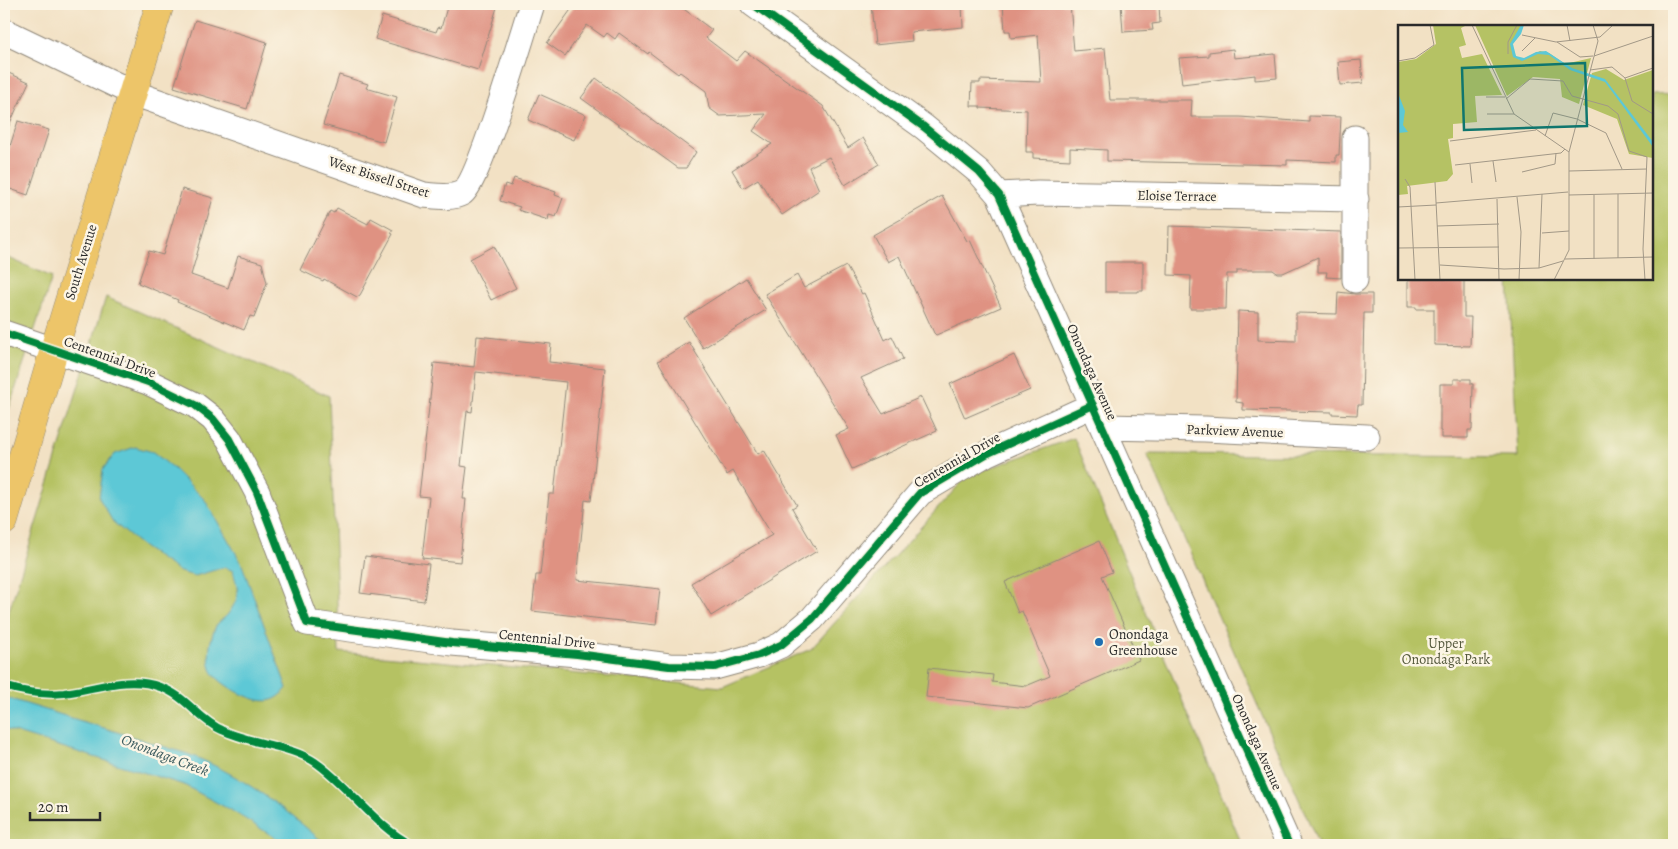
<svg xmlns="http://www.w3.org/2000/svg" width="1678" height="849" font-family="Alegreya,serif">
	<rect width="100%" height="100%" fill="#fcf5e5"/>
	<filter id="ink" filterUnits="userSpaceOnUse"><feTurbulence type="fractalNoise" baseFrequency=".02" numOctaves="2"/><feDisplacementMap in="SourceGraphic" scale="10" xChannelSelector="R" yChannelSelector="G"/><feConvolveMatrix kernelMatrix="1 2 1 2 8 2 1 2 1" color-interpolation-filters="sRGB"/></filter>
	<filter id="wash" filterUnits="userSpaceOnUse"><feTurbulence type="fractalNoise" baseFrequency=".0096" numOctaves="4" result="noise"/><feDisplacementMap in="SourceGraphic" scale="20" xChannelSelector="R" yChannelSelector="G"/><feGaussianBlur stdDeviation="1.12" result="paint"/><feColorMatrix in="noise" values="0 0 0 0 0 0 0 0 0 0 0 0 0 0 0 0 0 1.4 0 .05"/><feComposite in="paint" operator="in"/></filter>
	<g filter="url(#wash)">
		<rect width="100%" height="100%" fill="#f2e1c4"/>
		<path fill="#b5c264" stroke="#707648" d="M1674 94V845H1319L1147 454 1518 457 1509 279H1652V95Z
			M4 256 52 277 4 424Z
			M106 297 329 396 339 652 722 687 811 649 967 476 1074 438 1242 845H4V627Z"/>
		<path fill="#5dc8d6" stroke="#447a80" d="M135 447 153 452 174 469 205 500 241 562 287 688C280 698 271 703 258 700 245 697 216 683 211 669 207 658 210 639 215 628 217 622 224 619 228 614 231 610 236 602 237 597 239 589 235 579 233 571L225 567 195 576 180 572 143 547 113 522 99 498 103 469 115 454Z
			M4 697 188 754C240 774 285 808 326 845H287L234 812 184 785 4 729Z"/>
		<g id="blocks">
			<path fill="#df9282" d="M448 4H498L478 70 375 39 382 16 436 32 438 27 441 28Z
				M575 4H677L712 30 706 38 736 61 745 51 823 106 848 148 863 138 879 164 845 185 829 157 809 167 819 190 782 215 758 179 743 188 732 170 772 144 753 131 766 114 720 116 709 108 706 91 680 72 678 74 649 52 648 54 619 33 615 39 607 33 604 37 587 25 565 56 547 43Z
				M871 4H962L963 27 911 32 912 41 875 45Z
				M1003 4H1070L1074 51 1105 48 1110 100H1192L1191 117H1240L1309 122V116L1341 117 1339 155H1336V162L1287 160V165L1107 161V150L1070 148V160L1033 158V152H1026L1027 110 980 108V106H971L972 83H980V80L1041 82 1038 35 1011 38 1010 31H1005Z
				M1121 4H1159L1160 23 1152 24 1153 30 1123 32Z
				M195 20 267 42 247 109 174 87Z
				M1233 49 1234 58 1275 54 1277 78 1255 80V75L1182 84 1179 58 1209 56V52Z
				M1361 60 1363 83 1340 85 1338 62Z
				M4 71 29 82 4 136Z
				M339 75 368 84 366 88 397 97 384 142 323 125Z
				M596 78 696 152 686 168H678L581 98Z
				M539 94 586 115 574 140 528 120Z
				M18 121 49 130 28 195 4 187V165Z
				M514 178 556 192 555 195 563 198 556 217 549 215 548 220 518 210 520 207 500 201 505 184 511 186Z
				M182 189 213 198 191 275 228 288 238 256 262 263 267 283 254 317 250 316 244 330 177 302 178 300 138 283 149 251 163 255Z
				M942 196 967 241 970 240 1001 307 936 335 934 333 899 256 888 262 873 235Z
				M337 208 368 224 371 218 393 230 391 233 393 234 360 295 357 297 324 279 323 281 300 270 330 211 334 213Z
				M1169 226 1341 232V278L1326 277 1327 272H1318V257L1283 273H1277L1273 270H1237V274H1227L1226 309H1190L1191 276 1168 275Z
				M494 246 516 288 491 300 470 259Z
				M1105 262H1143V291H1138V292H1105Z
				M846 266 862 294 864 293 885 340 892 336 903 359 861 378 883 414 921 397 937 431 852 469 836 435 849 429 765 294 797 275 804 288Z
				M746 278 766 310 703 348 684 318Z
				M1408 279H1464V317H1471L1470 346 1434 345V309H1416V307H1408Z
				M1338 292 1355 294H1372V313H1364L1362 405H1358L1357 415 1332 414V412L1243 410V403L1236 402 1238 311 1258 312V340L1296 341V313L1337 314Z
				M477 336 551 344 549 362 605 368 591 501 585 500 577 580 660 589 656 625 532 611 536 575H540L549 494H554L566 382 476 372 472 412 467 411 461 466 467 467 463 499H466L460 562 422 558 429 497 419 496 434 363 474 367Z
				M689 342 758 454 764 450 797 505 792 508 817 551 711 616 691 583 772 535 733 471 727 475 658 361Z
				M1014 355 1030 390 965 418 950 384Z
				M1454 379H1471V384H1473L1472 430H1468V438H1441V431H1440V384H1454Z
				M1099 541 1112 572 1102 576 1139 660 1028 708 926 697 929 668 993 675 992 682 1026 686 1050 676 1022 611 1018 613 1005 582Z
				M365 556 429 564 424 601 360 593Z"/>
		</g>
	</g>
	<g filter="url(#ink)">
		<use href="#blocks" fill-opacity="0" stroke="#8e8678" stroke-width="1"/>
		<g fill="none" stroke-linecap="round" stroke-linejoin="round">
			<defs>
				<path id="street" d="M753 4 924 127 979 172 999 195 1289 845
					M4 31 133 93 424 195C436 196 451 199 462 193 479 182 523 32 532 4
					M1355 138V280
					M999 195 1038 193 1356 199
					M4 333 148 382 195 405 213 419 229 439 257 492 307 623 452 643 577 654 669 666 715 667 759 655 781 645 812 619 920 493 986 454 1093 405
					M1103 427 1205 429 1367 437"/>
				<path id="primary" d="M4 521 54 350 160 4"/>
			</defs>
			<use href="#street" stroke="#8e8678" stroke-width="27"/>
			<use href="#primary" stroke="#8e8678" stroke-width="29"/>
			<use href="#street" stroke="#fff" stroke-width="25"/>
			<use href="#primary" stroke="#edc569" stroke-width="28"/>
			<defs>
				<path id="cycleway" d="M753 4 924 127 979 172 999 195 1289 845
					M4 333 148 382 195 405 213 419 229 439 257 492 307 623 452 643 577 654 669 666 715 667 759 655 781 645 812 619 920 493 986 454 1093 405
					M4 686C23 692 44 695 64 693 96 689 128 675 160 687 185 695 199 720 222 730 250 744 290 745 315 762 350 786 374 826 412 845"/>
			</defs>
			<use href="#cycleway" stroke="#fcf5e5" stroke-width="11"/>
			<use href="#cycleway" stroke="#00873e" stroke-width="8"/>
		</g>
	</g>
	<circle fill="#1f6fb2" stroke="#fcf5e5" stroke-width="2" cx="1099" cy="642" r="5"/>
	<g text-anchor="middle" dominant-baseline="central" stroke-width="5" stroke-linejoin="round" paint-order="stroke">
		<g font-size="14" fill="#2b2b2b" stroke="#fcf5e5">
			<text transform="translate(379 177) rotate(18)">West Bissell Street</text>
			<text transform="translate(1177 196) rotate(1)">Eloise Terrace</text>
			<text transform="translate(81 262) rotate(-73)">South Avenue</text>
			<text transform="translate(110 357) rotate(20)">Centennial Drive</text>
			<text transform="translate(1092 372) rotate(66)">Onondaga Avenue</text>
			<text transform="translate(1235 431) rotate(2)">Parkview Avenue</text>
			<text transform="translate(957 460) rotate(-30)">Centennial Drive</text>
			<text transform="translate(547 639) rotate(6)">Centennial Drive</text>
			<text transform="translate(1257 742) rotate(66)">Onondaga Avenue</text>
		</g>
		<g font-size="14" fill="#2b2b2b" stroke="#fcf5e5" text-anchor="start">
			<text x="1109" y="634">Onondaga<tspan x="1109" dy="16">Greenhouse</tspan></text>
		</g>
		<g font-size="14" fill="#54583c" stroke="#fcf5e5">
			<text x="1446" y="643">Upper<tspan x="1446" dy="16">Onondaga Park</tspan></text>
		</g>
		<g font-size="15" font-style="italic" fill="#3a5a5e" stroke="#fcf5e5">
			<text transform="translate(165 755) rotate(21)">Onondaga Creek</text>
		</g>
	</g>
	<g transform="translate(1398 25)">
		<rect width="255" height="255" fill="#f2e1c4"/>
		<path d="M35 0H69L63 3 68 20 61 22 64 33 84 29 104 70 77 71 79 97 55 99V113L50 114 55 149 49 156 9 161 10 169 0 170V37L18 34 38 19ZM77 0H124L114 19V25L120 34 125 35 142 26 151 28 167 39 193 33 181 79 164 72 162 54 135 52 109 71ZM208 44 226 55 255 45V133L231 129 219 94 185 80 194 48Z" fill="#b5c264"/>
		<path d="M123 0H126L123 9 115 19 118 31 126 33 138 27 148 26 174 43 207 54 255 117V122L207 57 172 45 151 30 140 29 124 36 115 32 112 19ZM0 68 7 86 5 100 10 107 0 108Z" fill="#5dc8d6"/>
		<path fill="none" stroke="#a29887" stroke-width="1" d="M74 0 116 89 171 127M169 0 172 16M124 10 158 17 202 12M202 12 215 0M159 17 182 32 195 31M124 26 137 13M110 29V17L119 0M196 31 255 11M0 36 17 33 36 20 32 0M192 45 214 42 227 53 255 43M227 53 234 76 255 89M88 72H107M108 74 132 54 165 56 174 71 210 81 220 89 231 126 249 132 245 224 247 255M89 89H116M147 111 155 88 179 94 208 108 224 144M52 116 138 105M95 136 98 157M72 139 74 158M57 140 163 128 167 124M171 146 249 144M124 147 157 139 158 128M7 154 12 162 17 255M37 157 42 255M171 170 255 168M119 172 123 207 121 255M99 174 101 255M38 178 170 167M0 182 38 180M39 201 101 199M144 208 171 206M0 223 101 222M220 233V169M167 234 255 232M196 234V170M42 240 106 244 141 243 165 236M141 243 144 169M156 255 171 225V127L200 16 195 0"/>
		<path fill="#0f766e" fill-opacity="0.15" stroke="#0f766e" stroke-width="2.5" d="M187 38 189 101 66 105 64 43Z"/>
		<rect width="255" height="255" fill="none" stroke="#2b2b2b" stroke-width="2.5"/>
	</g>
	<rect width="1678" height="849" fill="none" stroke="#fcf5e5" stroke-width="20"/>
	<path d="M30 812v8h70v-8" fill="none" stroke="#2b2b2b" stroke-width="2.5"/>
	<text x="38" y="812" font-size="15" fill="#2b2b2b" stroke="#fcf5e5" stroke-width="4" paint-order="stroke">20 m</text>
</svg>
